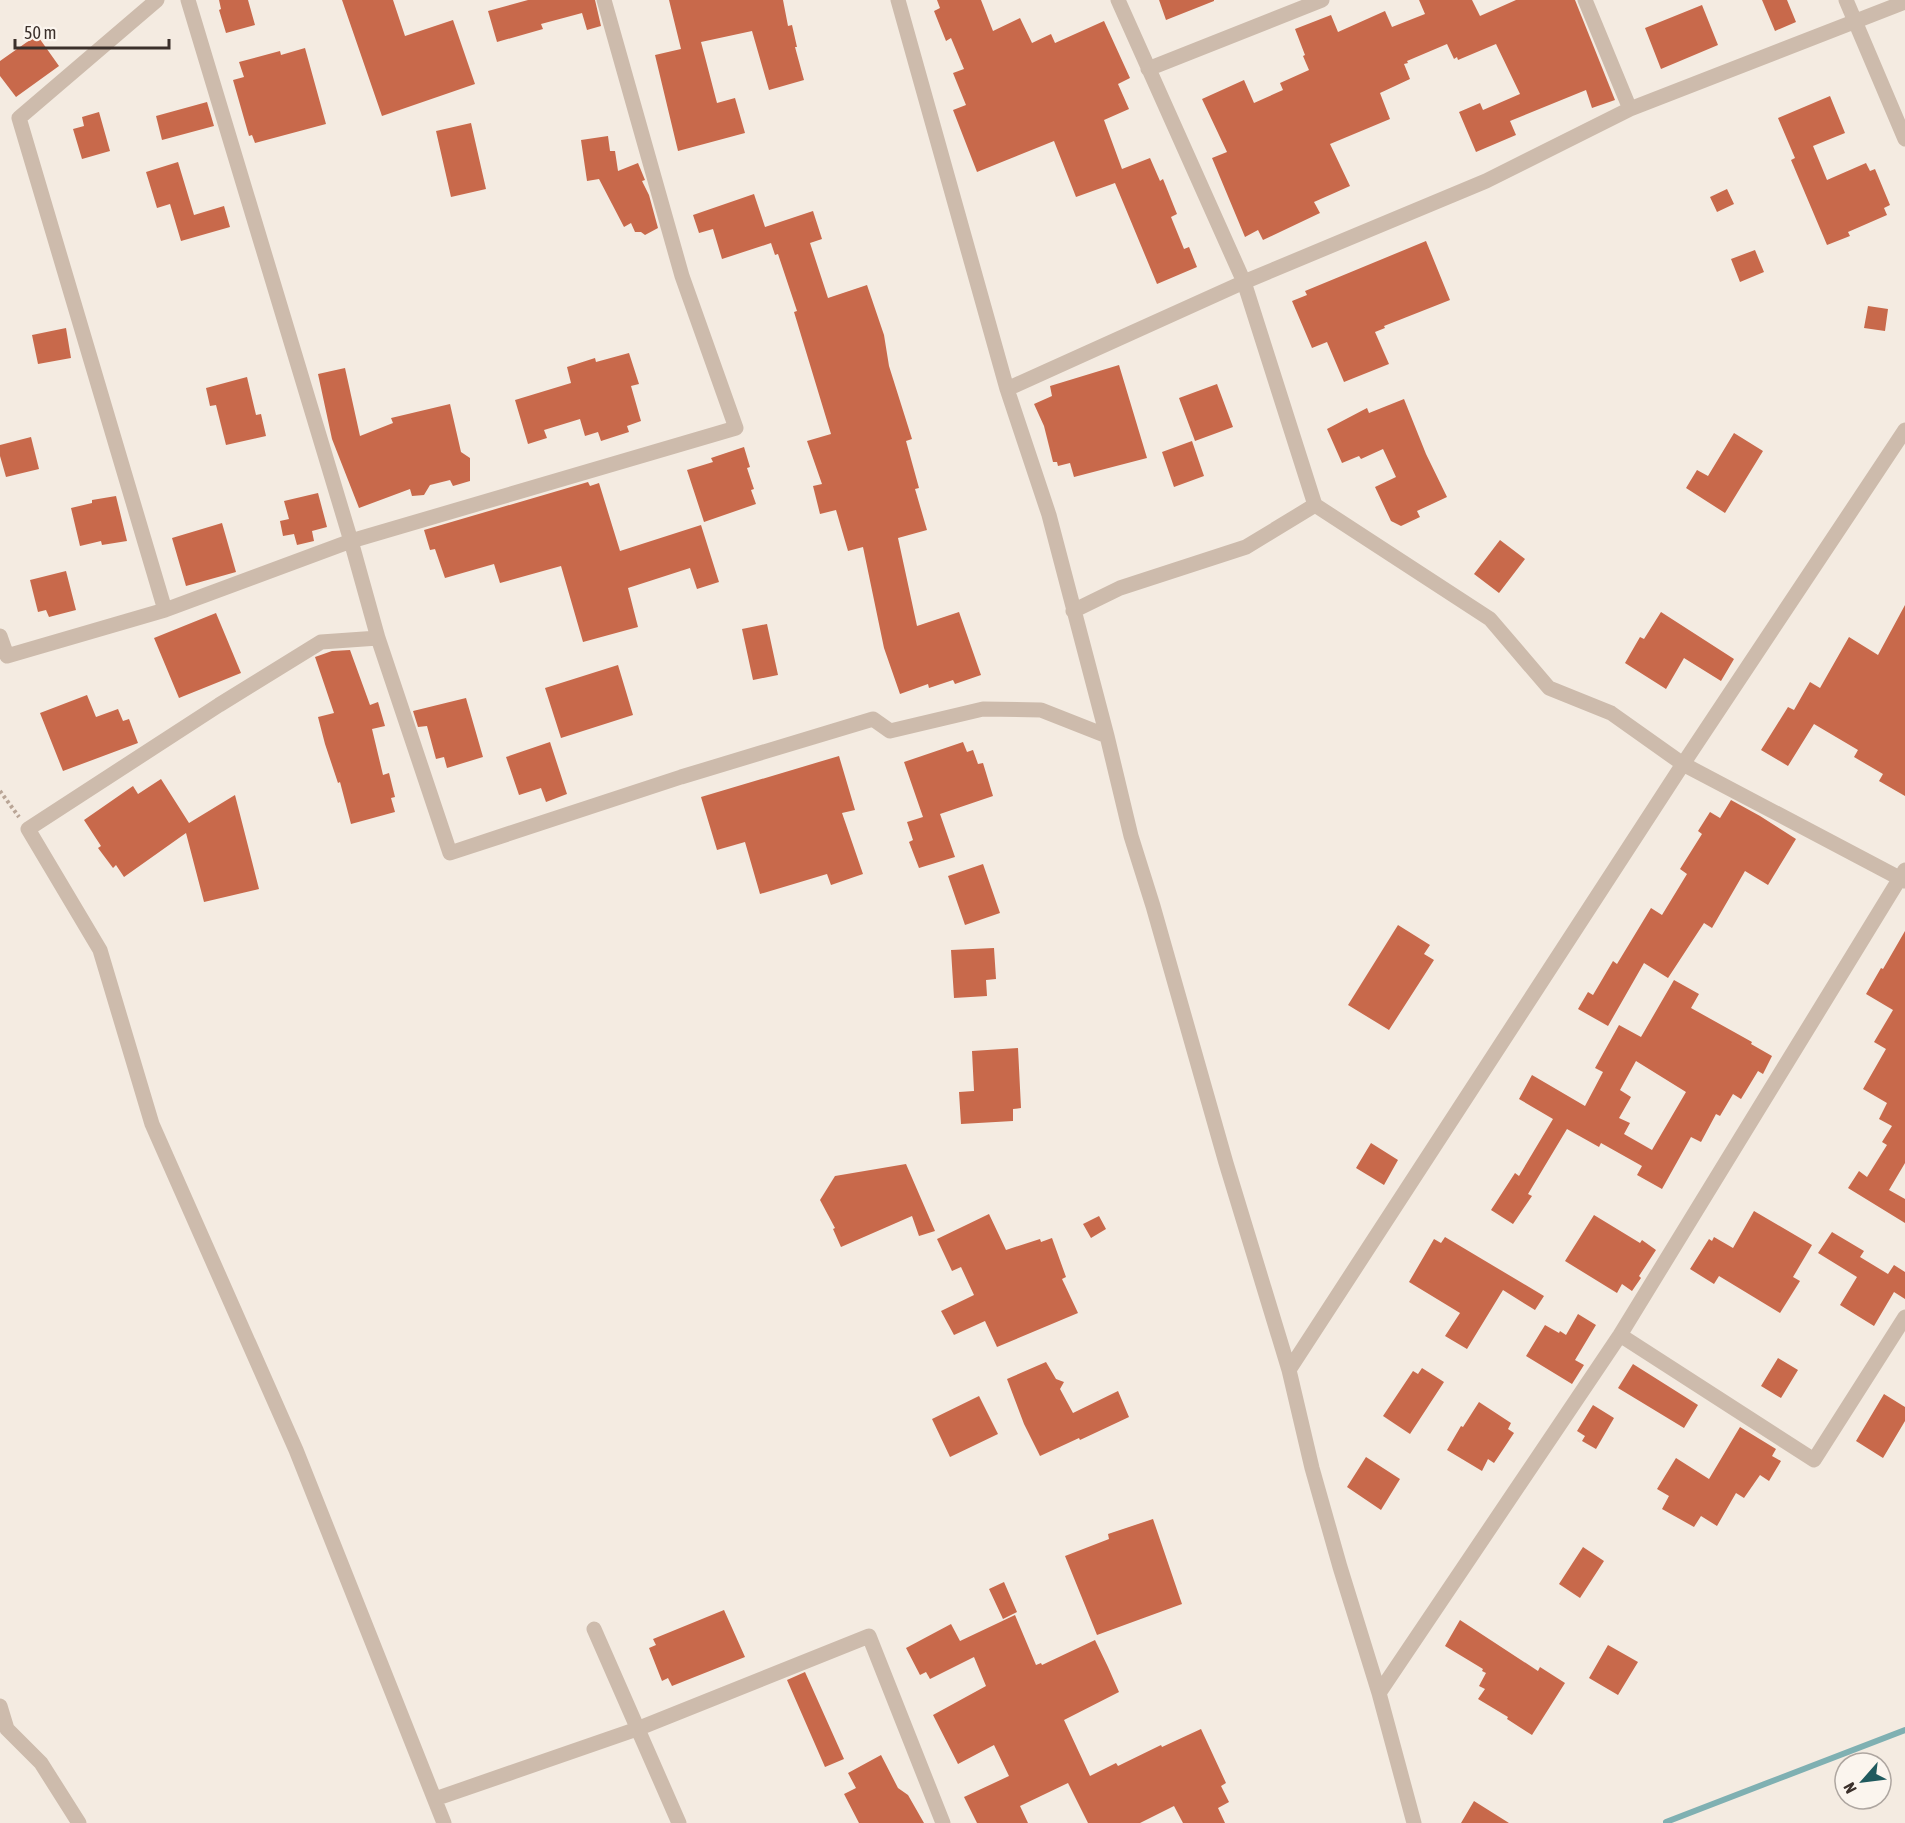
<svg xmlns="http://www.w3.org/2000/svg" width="1905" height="1823" font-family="'Asap Condensed',sans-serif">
	<rect width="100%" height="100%" fill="#f4ebe1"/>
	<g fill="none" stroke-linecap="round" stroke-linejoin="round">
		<path stroke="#7fb0b2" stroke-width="6" d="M1666 1822 1905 1730"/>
	</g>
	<path fill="#c8694b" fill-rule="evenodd" d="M219 0H248L255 25 226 33 219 10 221 9Z
		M342 0H393L405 36 453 20 475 84 382 116Z
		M528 0H595L601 26 587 30 582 13 541 24 543 29 497 42 488 11Z
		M669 0H783L788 26 792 25 797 47H795L804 80 769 90 752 31 701 42 717 103 735 98 745 133 678 151 655 55 681 49Z
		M937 0H981L993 31 1020 18 1032 43 1051 34 1055 43 1104 21 1130 78 1118 84 1129 109 1104 120 1122 169 1150 158 1160 181 1163 179 1177 214 1171 217 1184 249 1189 247 1197 267 1157 284 1115 183 1076 197 1054 141 977 172 953 110 966 105 953 73 964 69 951 38 946 41 934 11 940 8Z
		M1159 0H1214V1L1166 20Z
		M1419 0H1472L1480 16 1516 0H1575L1615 100 1592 108 1586 90 1510 121 1516 135 1476 152 1459 112 1480 103 1483 110 1520 94 1496 44 1458 60 1457 57 1454 59 1447 44 1407 61 1408 63 1404 64 1410 79 1380 93 1390 119 1330 144 1350 186 1314 202 1320 213 1263 240 1258 230 1245 237 1212 158 1227 152 1202 99 1244 80 1254 103 1283 90 1280 83 1309 70 1303 56 1305 55 1295 29 1331 15 1338 32 1385 11 1392 27 1425 14Z
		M1762 0H1787L1796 22 1775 31Z
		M1702 5 1718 45 1661 69 1645 28Z
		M37 35 59 66 16 97 0 76V61Z
		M305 48 326 124 255 143 252 135 249 136 233 80 244 77 239 62 280 51 281 55Z
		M1830 96 1845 133 1813 146 1827 180 1866 163 1870 171 1875 169 1890 205 1884 208 1887 215 1848 232 1850 236 1827 245 1791 160 1795 158 1778 118Z
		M207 102 214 126 162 140 156 116Z
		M99 112 110 151 82 159 73 129 84 126 82 117Z
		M471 123 486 189 451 197 436 131Z
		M608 136 610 151H615L618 171 638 163 645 180 642 181 649 195 658 228 645 235 641 232H635L631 223 624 227 599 179 587 181 581 140Z
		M178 162 194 215 224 206 230 227 181 241 170 204 157 208 146 172Z
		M1727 189 1734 204 1717 212 1710 197Z
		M754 194 765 227 813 211 822 239 810 243 828 298 867 285 884 335 889 366 912 439 906 441 919 488 915 489 927 530 898 538 917 626 959 612 981 675 955 684 953 680 929 688 928 684 900 694 884 648 863 547 848 551 836 510 820 514 813 486 822 484 807 441 831 434 794 312 797 311 778 254 775 255 771 243 722 259 713 229 699 233 693 215Z
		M1426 241 1450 300 1384 326 1385 328 1375 332 1389 364 1344 382 1327 342 1312 348 1292 301 1307 295 1305 291Z
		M1755 250 1764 272 1740 282 1731 259Z
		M1868 306 1888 309 1885 331 1864 328Z
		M66 328 71 358 38 364 32 335Z
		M629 353 639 384 631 386 641 421 627 426 629 432 601 441 598 432 585 436 580 419 544 430 547 438 528 444 515 400 571 383 567 367 595 358 596 362Z
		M1119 365 1147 458 1074 477 1070 463 1058 466 1057 462H1053L1044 426 1034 404 1052 396 1050 386Z
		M345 368 360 436 393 423 391 418 450 404 461 452 470 458V481L453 486 450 480 430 485 424 495 412 496 410 489 359 508 332 439 318 374Z
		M247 377 256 415 261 414 266 436 226 445 216 405 210 406 206 388Z
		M1217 384 1233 427 1195 441 1179 398Z
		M1404 399 1426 454 1447 497 1417 511 1420 517 1401 526 1391 521 1375 487 1396 477 1383 449 1361 459 1359 456 1342 463 1327 429 1367 408 1369 413Z
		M1734 433 1763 451 1725 513 1686 488 1697 470 1708 476Z
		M31 437 39 469 6 477 0 456V445Z
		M1192 441 1204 476 1174 487 1162 452Z
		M744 447 750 467 747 468 754 489 751 490 756 504 704 522 687 470 713 462 711 458Z
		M588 482 590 486 599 483 620 551 701 525 719 582 697 589 690 568 628 588 638 627 583 642 561 566 500 583 494 564 445 578 435 549 430 550 424 530Z
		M318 493 327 527 312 531 314 541 297 545 294 534 283 536 280 521 289 519 284 501Z
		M116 496 127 541 102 545 101 541 80 546 71 508 92 503V500Z
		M222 523 236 572 186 586 172 538Z
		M1500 540 1525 559 1499 593 1474 574Z
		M66 571 76 610 49 617 46 610 38 612 30 580Z
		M1905 605V796L1879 781 1883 774 1854 757 1858 750 1814 724 1788 766 1761 750 1788 707 1794 710 1810 682 1820 688 1849 637 1878 655Z
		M1661 612 1734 659 1721 681 1684 658 1666 689 1625 663 1640 637 1644 639Z
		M216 613 241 673 179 698 154 638Z
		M767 624 778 675 753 680 742 629Z
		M350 650 370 705 378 702 385 726 372 729 383 775 389 773 395 797 391 798 395 812 351 824 340 782 338 783 325 744 318 717 334 713 315 657 332 651Z
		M618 665 633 715 561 738 545 688Z
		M87 695 96 717 118 709 123 721 129 719 138 743 63 771 40 713Z
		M466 698 483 757 447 768 444 757 436 759 427 726 418 727 413 711Z
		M550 742 567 794 546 802 541 788 519 795 506 757Z
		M963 742 967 752 973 750 978 764 983 763 993 796 940 814 955 857 919 868 909 842 913 840 907 822 923 817 904 762Z
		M839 756 855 810 842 813 863 874 831 885 827 874 760 894 745 842 717 850 701 797Z
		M161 779 189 823 235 795 259 889 204 902 186 833 124 877 116 865 113 868 98 848 101 846 84 820 133 786 138 794Z
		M1731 800 1760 816 1796 839 1768 885 1745 871 1712 928 1704 923 1668 978 1644 963 1608 1026 1578 1009 1588 992 1593 995 1613 961 1617 964 1651 908 1662 915 1687 874 1680 869 1702 834 1698 831 1710 812 1720 818Z
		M983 864 1000 913 965 925 948 876Z
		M1398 925 1430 945 1424 954 1434 960 1389 1030 1348 1005Z
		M1905 931V1163L1889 1190 1905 1199V1223L1848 1188 1859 1171 1867 1177 1887 1145 1882 1142 1892 1126 1879 1119 1887 1103 1863 1089 1886 1049 1874 1042 1893 1010 1866 994 1881 968 1883 969Z
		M994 948 996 979 986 980 987 996 954 998 951 950Z
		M1674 980 1699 994 1691 1008 1752 1042 1751 1044 1772 1056 1763 1074 1758 1071 1741 1099 1733 1094 1720 1116 1716 1114 1701 1142 1691 1137 1662 1189 1637 1175 1642 1166 1601 1143 1599 1147 1567 1129 1528 1194 1532 1196 1513 1224 1491 1210 1515 1173 1519 1176 1553 1119 1519 1099 1532 1075 1585 1106 1603 1072 1595 1068 1619 1025 1641 1037ZM1636 1061 1686 1092 1652 1150 1624 1134 1630 1123 1619 1118 1631 1097 1620 1090Z
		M1018 1048 1021 1108 1013 1109V1121L961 1124 959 1092 974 1091 972 1051Z
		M1371 1143 1398 1160 1384 1185 1356 1168Z
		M906 1164 935 1231 919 1236 912 1216 841 1247 833 1229 835 1228 820 1200 835 1176Z
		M1754 1211 1812 1245 1793 1277 1800 1281 1780 1313 1719 1276 1714 1284 1690 1269 1709 1239 1712 1241 1714 1237 1733 1248Z
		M989 1214 1006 1250 1040 1239 1041 1242 1052 1238 1066 1277 1062 1279 1078 1313 997 1347 985 1321 954 1335 941 1311 974 1295 961 1267 952 1271 937 1239Z
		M1594 1215 1640 1243 1642 1240 1656 1250 1639 1276 1641 1278 1632 1291 1622 1284 1617 1293 1565 1261Z
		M1099 1216 1106 1229 1091 1238 1083 1224Z
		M1832 1232 1864 1251 1860 1257 1888 1274 1894 1265 1905 1272V1299L1894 1292 1874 1326 1840 1305 1857 1277 1818 1253Z
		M1445 1237 1544 1296 1535 1310 1503 1290 1467 1349 1445 1336 1460 1313 1409 1282 1434 1239 1441 1243Z
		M1578 1314 1596 1325 1575 1360 1584 1365 1572 1384 1526 1356 1545 1325 1559 1333 1560 1331 1566 1335Z
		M1778 1358 1798 1370 1781 1398 1761 1386Z
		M1046 1362 1056 1379 1064 1382 1060 1389 1073 1413 1118 1391 1129 1417 1080 1440 1079 1438 1040 1456 1024 1424 1007 1379Z
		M1633 1364 1698 1405 1684 1428 1618 1388Z
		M1422 1368 1444 1382 1410 1434 1383 1416 1413 1371 1418 1374Z
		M1884 1394 1905 1407V1421L1883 1458 1856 1441Z
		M979 1396 998 1434 950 1457 932 1419Z
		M1479 1402 1511 1423 1508 1429 1514 1433 1494 1463 1488 1459 1482 1471 1447 1450 1461 1426 1463 1427Z
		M1593 1405 1614 1418 1596 1449 1582 1441 1585 1436 1577 1431Z
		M1740 1427 1776 1449 1772 1456 1781 1461 1769 1481 1760 1475 1744 1498 1736 1493 1717 1526 1701 1516 1694 1527 1662 1509 1669 1496 1657 1489 1676 1458 1709 1479Z
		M1366 1457 1400 1479 1381 1510 1347 1487Z
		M1153 1519 1182 1604 1097 1635 1065 1556 1109 1539 1108 1534Z
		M1583 1547 1604 1561 1580 1598 1559 1584Z
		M1004 1582 1017 1612 1003 1619 989 1589Z
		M724 1610 745 1657 672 1686 668 1678 662 1681 649 1648 656 1645 653 1639Z
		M1015 1615 1036 1665 1041 1663 1042 1665 1095 1640 1108 1667 1119 1692 1064 1720 1090 1776 1116 1763 1118 1766 1161 1745 1162 1747 1201 1729 1226 1783 1221 1786 1229 1802 1218 1808 1225 1823H1183L1174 1806 1140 1823H1088L1068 1783 1020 1806 1028 1823H977L964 1797 1009 1776 994 1745 958 1764 933 1715 986 1686 974 1657 930 1679 926 1672 920 1675 906 1648 951 1624 960 1641Z
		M1460 1620 1538 1671 1540 1667 1565 1683 1532 1735 1507 1719 1508 1717 1478 1699 1485 1689 1479 1686 1486 1673 1482 1671 1483 1669 1445 1646Z
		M1608 1645 1638 1662 1618 1695 1589 1678Z
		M805 1672 844 1759 825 1767 787 1680Z
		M881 1755 898 1788 908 1795 924 1823H859L844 1794 856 1788 848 1773Z
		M1474 1801 1509 1823H1461Z"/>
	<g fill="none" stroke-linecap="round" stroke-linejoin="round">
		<path stroke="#b9a596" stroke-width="4" stroke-dasharray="3 3" stroke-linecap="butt" d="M0 791 19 817"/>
		<path stroke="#cdbbac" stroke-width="15" d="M157 0 19 118 165 610
			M188 0 351 541 378 638
			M898 0 1007 389 1049 515 1107 736 1131 836 1153 906 1226 1163 1289 1370 1312 1468 1340 1567 1379 1693 1414 1823
			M1118 0 1244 282 1315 505
			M1585 0 1630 109
			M1846 0 1905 139
			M1148 69 1322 0
			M1007 389 1244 282 1486 181 1630 109 1905 2
			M1073 611 1120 588 1246 547 1315 505 1490 619 1549 688 1611 713 1683 764 1905 881
			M0 636 7 656 165 610 351 541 736 428 682 276 604 0
			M1620 1335 1814 1460 1905 1317
			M1289 1370 1683 764 1905 430
			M594 1629 679 1823
			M1379 1693 1620 1335 1905 870
			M0 1706 7 1729 41 1763 79 1823
			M435 1799 637 1729 869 1636 943 1823
			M444 1823 296 1450 152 1124 100 950 28 829 219 705 321 642 378 638 450 853 681 777 873 719 890 731 983 709 1041 710 1107 736"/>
	</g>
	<g transform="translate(1863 1781) rotate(242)"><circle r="28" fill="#fbf5ee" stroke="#aea6a0" stroke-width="1.5"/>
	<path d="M0-4.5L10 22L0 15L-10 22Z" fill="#1f5a5e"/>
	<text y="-9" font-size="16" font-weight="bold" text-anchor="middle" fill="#3b302b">N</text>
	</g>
	<path d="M15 39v9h154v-9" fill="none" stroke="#3b302b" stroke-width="3"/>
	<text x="24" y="39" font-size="18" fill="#3b302b" stroke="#fbf5ee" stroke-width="4.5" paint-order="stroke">50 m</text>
</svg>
